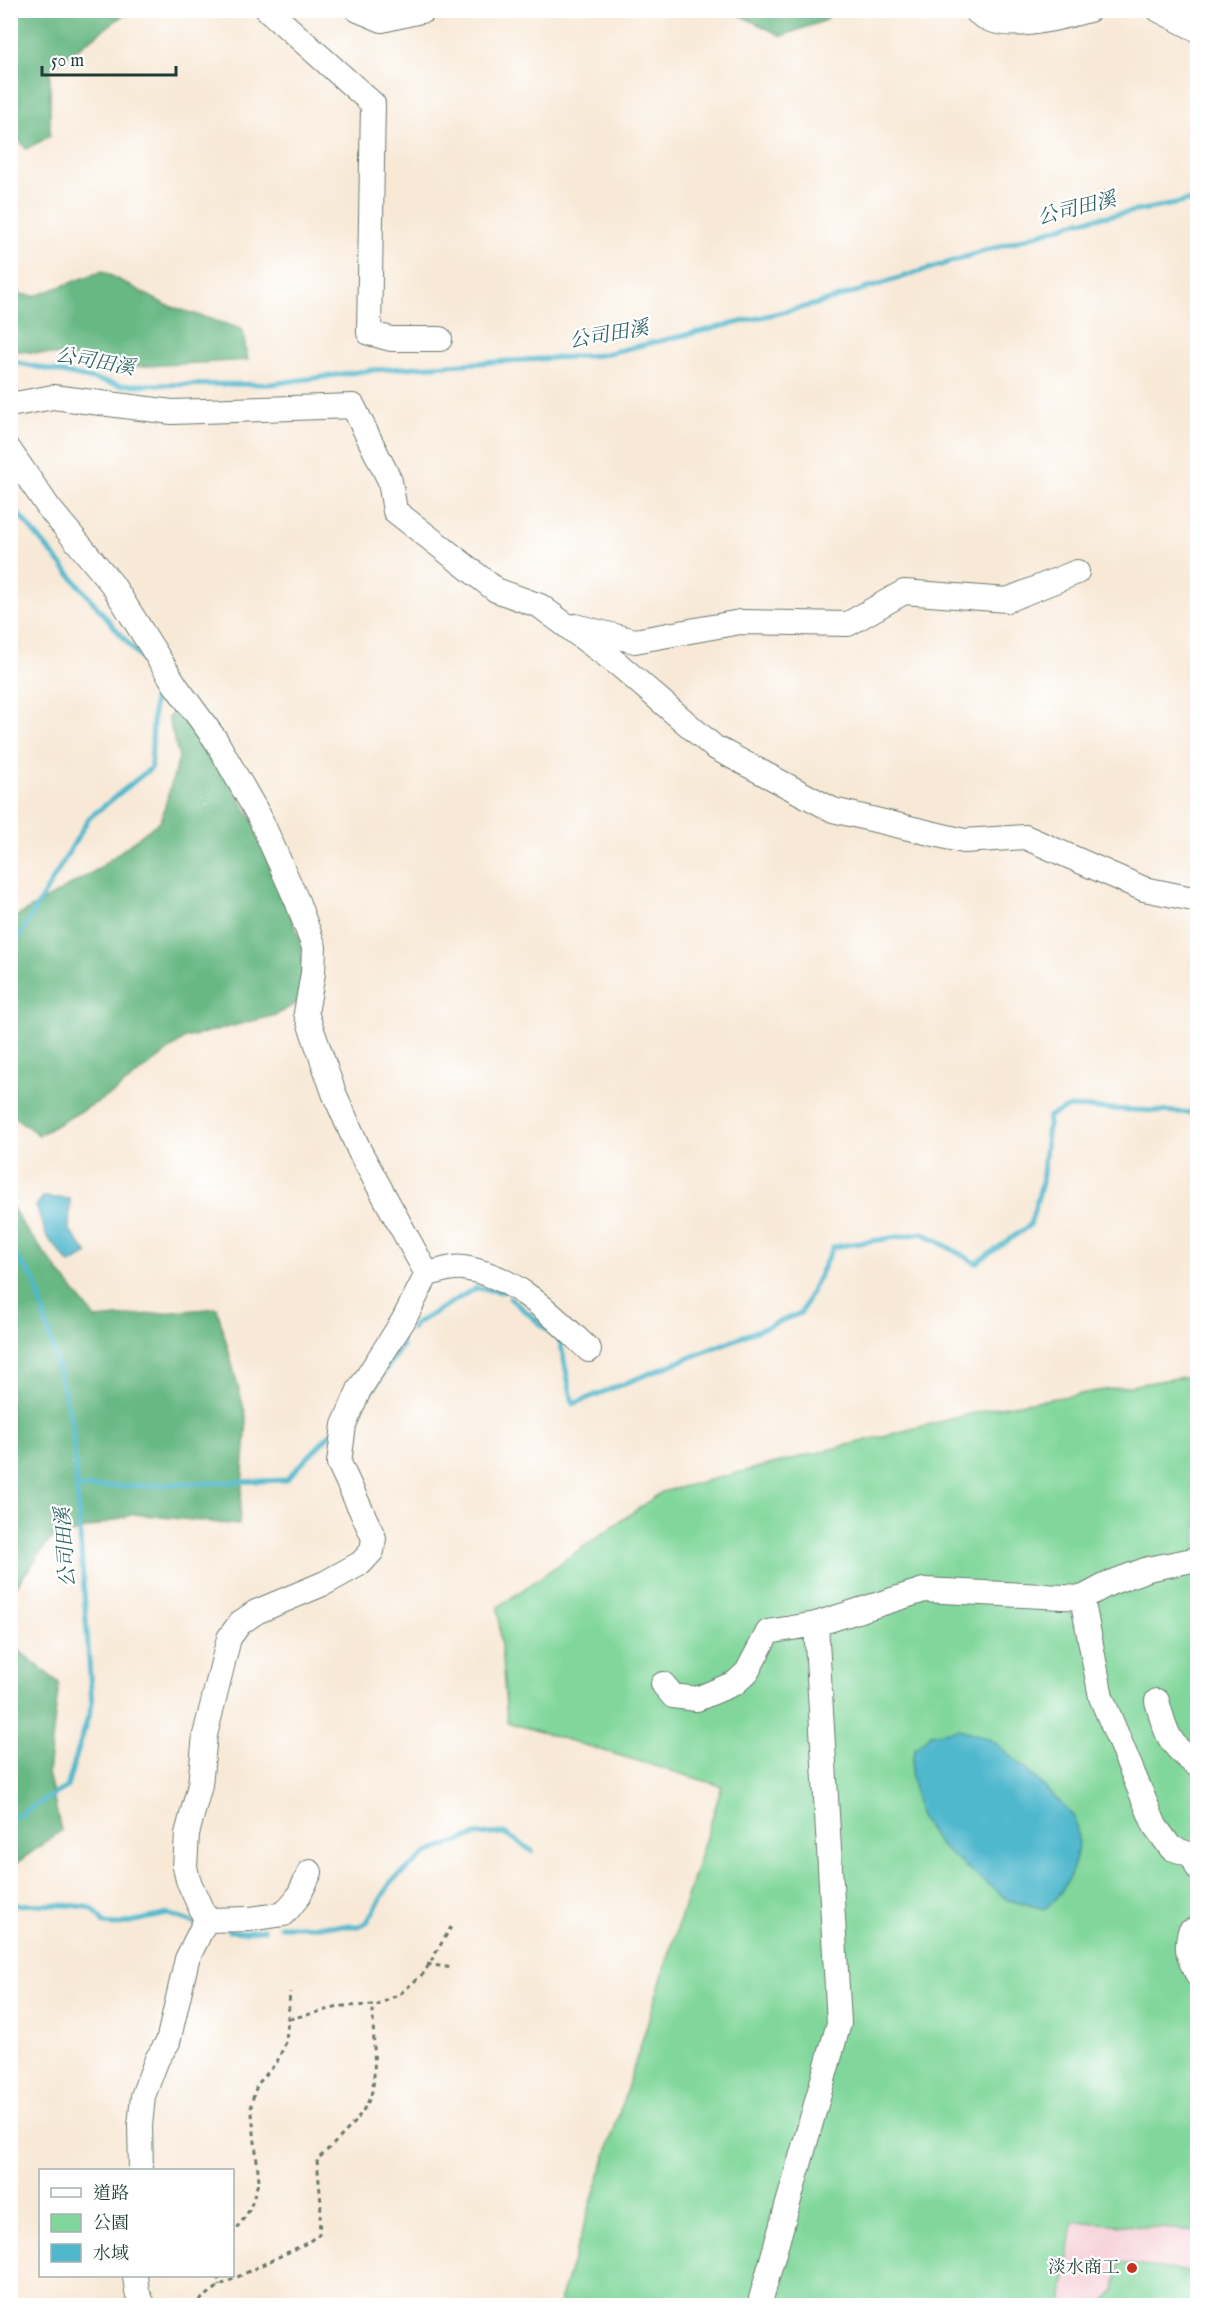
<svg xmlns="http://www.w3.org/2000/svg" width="1208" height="2316" font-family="'IM FELL English','Noto Serif TC',serif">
	<rect width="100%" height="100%" fill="#fff"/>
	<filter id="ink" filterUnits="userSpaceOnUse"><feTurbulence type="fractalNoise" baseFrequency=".0167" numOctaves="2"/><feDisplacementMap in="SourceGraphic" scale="12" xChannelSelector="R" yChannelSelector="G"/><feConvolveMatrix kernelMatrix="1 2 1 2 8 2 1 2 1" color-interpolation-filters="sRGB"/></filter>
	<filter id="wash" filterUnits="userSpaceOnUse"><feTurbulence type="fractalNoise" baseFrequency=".008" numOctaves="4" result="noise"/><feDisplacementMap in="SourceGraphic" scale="24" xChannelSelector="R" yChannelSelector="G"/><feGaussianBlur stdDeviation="1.35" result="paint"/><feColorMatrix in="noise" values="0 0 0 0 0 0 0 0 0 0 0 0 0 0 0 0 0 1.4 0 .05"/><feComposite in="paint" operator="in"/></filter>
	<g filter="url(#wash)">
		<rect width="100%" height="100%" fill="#f8e9d7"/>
		<path fill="#f6cfd8" d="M1073 2221 1197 2231V2305L1062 2306Z"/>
		<path fill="#81d79b" stroke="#508a68" stroke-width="1.5" d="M1197 1375V2231L1073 2221 1062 2305H559L722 1786 507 1722 498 1607 662 1492 994 1408Z
			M1119 2263 1197 2273V2305H1100L1115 2290Z"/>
		<path fill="#68b883" stroke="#447a5c" stroke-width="1.5" d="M11 10 129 11 50 69V136L26 149 11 129Z
			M731 11H833L826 20 782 36Z
			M102 271 166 305 242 329 248 360 129 367 67 356 11 350V293L35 296Z
			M182 707 253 820 302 944V1000L276 1015 185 1038 113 1093 39 1135 11 1114V920L98 869 161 820 179 757 168 717Z
			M11 1205 24 1227 96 1319 217 1308 247 1420 239 1525 134 1514 50 1540 11 1593Z
			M11 1644 59 1683 48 1773 61 1831 11 1867Z"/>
		<path fill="#4fb8cd" stroke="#377a80" stroke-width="1.5" d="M43 1197 70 1199 69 1230 88 1254 70 1264 47 1237 36 1206Z
			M959 1729C970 1733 985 1735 994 1742 1004 1749 1072 1812 1074 1818 1085 1850 1070 1888 1045 1909L1008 1900 941 1847 920 1817 911 1775 914 1749 931 1734Z"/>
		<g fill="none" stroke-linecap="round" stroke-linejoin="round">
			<path stroke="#4fb8cd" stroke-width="5" d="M10 361 120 385 271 384 372 370 600 355 817 304 1080 221 1175 204 1198 198
				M10 504 155 675 151 768 89 818 10 952
				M10 1249 35 1280 72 1423 92 1704 67 1787 10 1820
				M510 1298 560 1341 573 1404 801 1313 833 1247 923 1233 976 1263 1030 1225 1042 1183 1049 1116 1070 1107 1198 1113
				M412 1329 415 1324 476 1288 503 1292
				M371 1392 402 1345
				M77 1488 286 1480 335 1429
				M10 1905C23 1904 85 1904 92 1909 97 1912 101 1919 104 1924L115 1925 168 1914 197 1924
				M280 1926H359L367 1922 391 1882 427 1853 475 1835 505 1833 532 1851
				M229 1931 245 1932 264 1929"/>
		</g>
	</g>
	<g filter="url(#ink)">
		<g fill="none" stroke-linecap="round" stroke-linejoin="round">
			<defs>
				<path id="minor" d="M268 10 373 104 369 333 391 339H440
					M358 10 382 20 425 10
					M975 10C999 36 1060 18 1089 10
					M1159 10 1198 30
					M10 405 53 397 172 412 353 406 390 481 395 511 496 590 540 606 618 664 714 747 833 810 964 841 1025 837 1144 889 1198 900
					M10 451 49 508 112 584 176 686 215 739 259 816 297 901 314 947 313 973 306 1013 334 1093 360 1152 427 1274 403 1321 359 1390 344 1425 339 1463 374 1538 372 1551 361 1563 325 1583 256 1612 240 1623 229 1638 205 1735 200 1785 187 1834 185 1867 188 1880 206 1920 187 1959 168 2042 157 2059 143 2096 140 2126 141 2170
					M575 626 635 641 740 622 848 624 904 592 1007 600 1077 572
					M427 1274C438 1272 452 1266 463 1268 515 1275 553 1316 589 1350
					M1082 1598 1110 1583 1148 1569 1198 1559
					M663 1684 673 1696 697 1699 735 1683 747 1672 768 1632 816 1624 924 1590 1082 1598 1101 1697 1155 1826 1171 1848 1192 1855 1198 1868
					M1157 1701C1166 1734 1169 1745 1198 1766
					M206 1920 250 1919 284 1914 298 1897 310 1872
					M1198 1928 1190 1932C1185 1949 1189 1960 1198 1975
					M135 2276 137 2292 144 2306
					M759 2306 839 2023 816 1624"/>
			</defs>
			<use href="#minor" stroke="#6b796d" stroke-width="26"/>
			<path stroke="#6b796d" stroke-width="3" stroke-dasharray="4.5 4.5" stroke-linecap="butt" d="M427 1964 452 1968
				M289 2019 343 2006 378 2005
				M232 2236 250 2209 259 2180 251 2104 257 2085 277 2062 286 2042 290 1992
				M218 2276 219 2286
				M192 2306 219 2286 307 2243 319 2234 321 2203 317 2160C335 2142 370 2113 373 2086 376 2062 373 2036 373 2011L378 2005 401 1993 424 1973 451 1927"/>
			<use href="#minor" stroke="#fff" stroke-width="24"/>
		</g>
	</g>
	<circle fill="#c8321e" stroke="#fff" stroke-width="2" cx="1132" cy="2268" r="6"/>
	<g text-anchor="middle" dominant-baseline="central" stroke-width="4.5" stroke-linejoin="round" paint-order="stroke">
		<g font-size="18" fill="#1f3d34" stroke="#fff" text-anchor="end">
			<text x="1120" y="2268">淡水商工</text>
		</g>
		<g font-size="20" font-style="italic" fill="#2d6262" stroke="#fff">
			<text transform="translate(1077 209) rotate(-14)">公司田溪</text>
			<text transform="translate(609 335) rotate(-10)">公司田溪</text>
			<text transform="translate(95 362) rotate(10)">公司田溪</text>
			<text transform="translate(66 1547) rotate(-94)">公司田溪</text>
		</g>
	</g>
	<rect width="1208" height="2316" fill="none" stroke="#fff" stroke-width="36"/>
	<rect x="39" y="2169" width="195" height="108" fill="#ffffff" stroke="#a5b1ae" stroke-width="1.5"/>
	<rect x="51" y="2188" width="30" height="9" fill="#ffffff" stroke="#a5b1ae" stroke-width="1.5"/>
	<text x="93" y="2199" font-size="18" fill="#1f3d34">道路</text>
	<rect x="51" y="2214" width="30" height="18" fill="#81d79b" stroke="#a5b1ae" stroke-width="1.5"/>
	<text x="93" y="2229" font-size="18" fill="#1f3d34">公園</text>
	<rect x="51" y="2244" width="30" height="18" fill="#4fb8cd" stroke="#a5b1ae" stroke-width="1.5"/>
	<text x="93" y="2259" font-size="18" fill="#1f3d34">水域</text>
	<path d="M42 66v9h134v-9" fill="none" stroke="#1f3d34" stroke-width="3"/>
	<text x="51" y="66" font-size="18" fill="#1f3d34" stroke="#ffffff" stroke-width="4.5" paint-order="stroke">50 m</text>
</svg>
